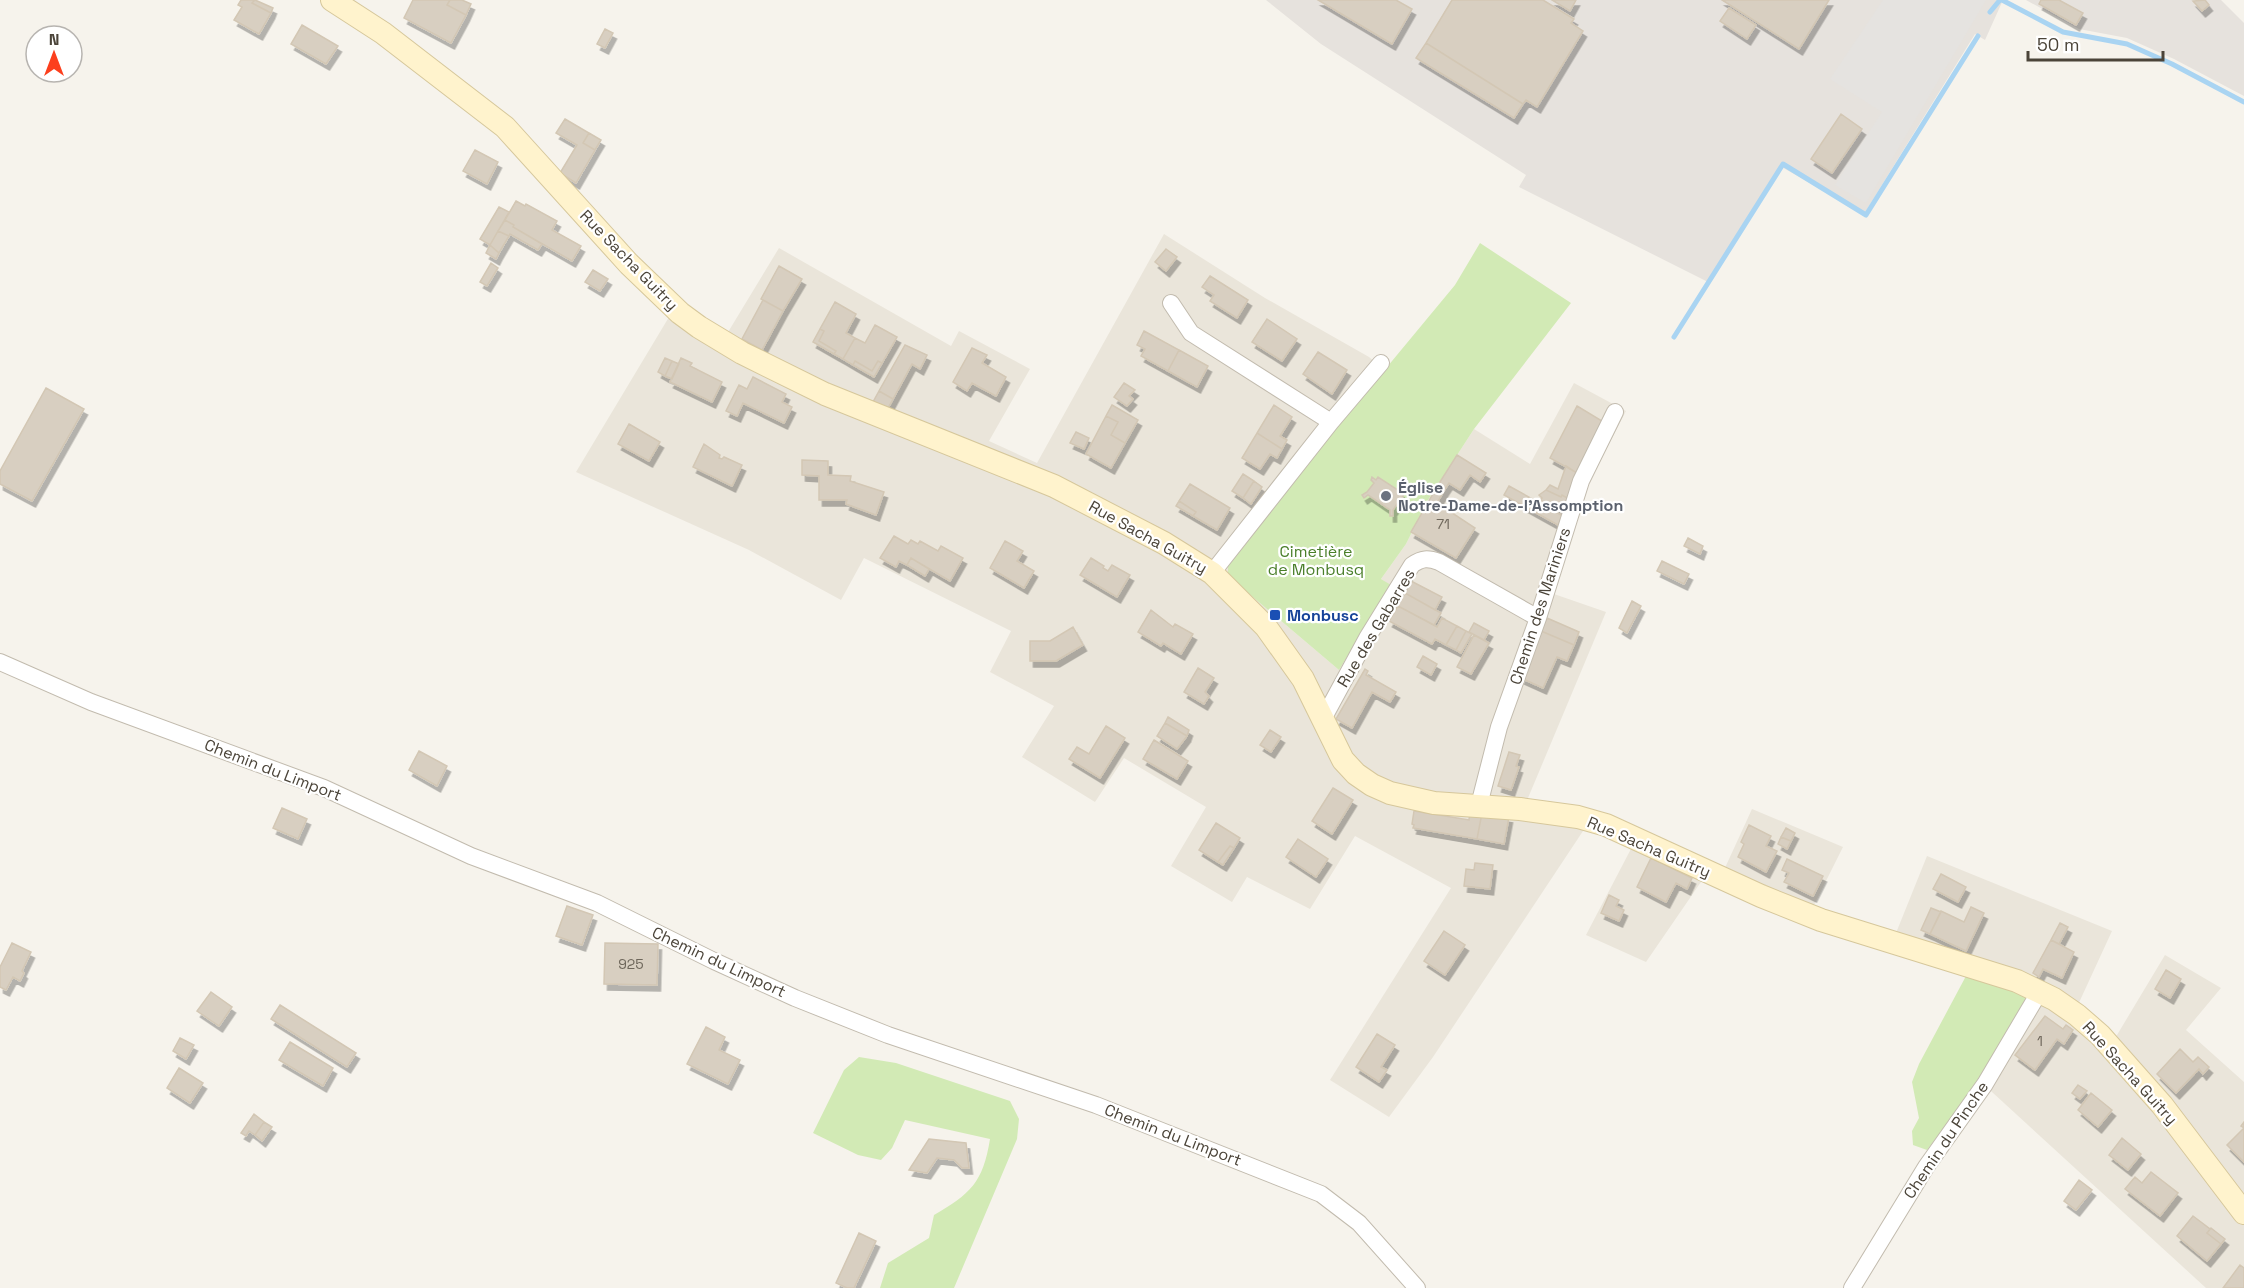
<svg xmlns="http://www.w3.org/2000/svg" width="2244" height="1288" font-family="'Space Grotesk',sans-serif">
	<defs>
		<filter id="shadow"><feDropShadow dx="3.5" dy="6" stdDeviation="0" flood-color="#0004"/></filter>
	</defs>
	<rect width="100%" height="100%" fill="#f6f3ec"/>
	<path fill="#eae5da" d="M1164 234 1265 298 1369 357 1384 370 1228 576 1339 670 1391 586 1381 579 1406 544 1428 500 1474 429 1530 464 1574 383 1626 411 1588 485 1554 594 1606 612 1528 798 1525 817 1585 828 1433 1057 1389 1117 1330 1080 1451 888 1355 836 1310 909 1247 877 1232 902 1171 866 1206 807 1124 758 1095 802 1022 757 1054 706 990 672 1011 631 864 558 841 600 749 550 576 472 672 312 719 347 779 248 951 346 959 331 1030 369 989 441 1037 463Z
		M1752 809 1843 847 1812 909 1724 870Z
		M1633 845 1703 879 1646 962 1586 935Z
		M1927 856 2112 931 2071 1020 2105 1055 2165 955 2221 988 2186 1030 2244 1082V1288H2206L1980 1081 2027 997 1896 933Z"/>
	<path fill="#e6e2dd" d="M1266 0H2003L1985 40 1975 34 1864 214 1780 166 1708 282 1519 187 1526 175 1321 44Z
		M2026 0H2221L2244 23V96L2174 59 2127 38 2079 29Z"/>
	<path fill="#d2eab5" d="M1480 243 1571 303 1474 429 1428 500 1406 544 1381 579 1391 585 1339 670 1228 576V559L1455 285Z
		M1966 976 2028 996 1980 1081 1927 1150 1913 1145 1912 1131 1919 1118 1912 1082 1919 1064Z
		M859 1057 896 1063 1010 1101 1019 1119 1017 1139 954 1288H880L888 1263 929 1238 934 1215C970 1194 983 1183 990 1139L905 1120 892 1148 881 1160 858 1155 813 1133 844 1070Z"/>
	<path fill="#e5e3e0" d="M1883 0H1986L1866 203 1835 185 1882 112 1830 79Z"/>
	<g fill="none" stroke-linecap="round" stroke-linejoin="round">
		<path stroke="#a9d4f2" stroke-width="5" d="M2002 0 2063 32 2127 44 2172 64 2244 102
			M1990 12 2000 0
			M1674 337 1783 164 1866 215 1978 36"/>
	</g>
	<path fill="#d8cfc1" stroke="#d3c7b4" stroke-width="1.5" filter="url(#shadow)" d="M241 0H255L252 3 271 13 259 34 234 20 242 7 238 5Z
		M255 0 273 8 271 13 252 3Z
		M413 0H450L447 5 466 15 451 43 404 18Z
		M450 0H462L471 4 466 15 447 5Z
		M1318 0H1396L1412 9 1392 44Z
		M1452 0H1543L1574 19 1571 23 1583 31 1537 107 1526 100 1523 104 1426 43Z
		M1552 0H1576L1570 11Z
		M1722 0H1829L1799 49Z
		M2041 0H2059L2083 13 2076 25 2039 4Z
		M2205 0 2209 5 2202 11 2193 1Z
		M1729 8 1756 25 1747 39 1720 21Z
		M302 25 338 46 326 64 291 44Z
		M605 29 613 33 605 48 597 44Z
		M1426 43 1523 104 1514 118 1416 58Z
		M1841 114 1862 129 1832 173 1811 159Z
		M565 119 589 133 583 143 595 150 576 183 560 173 577 145 556 133Z
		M589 133 601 140 595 150 583 143Z
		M475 150 498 162 487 184 463 171Z
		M516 201 525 206 526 204 557 221 552 230 581 246 572 261 513 227 514 225 505 220Z
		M499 207 509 212 490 245 480 239Z
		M505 220 514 225 513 227 542 244 538 250 510 234 509 236 498 231Z
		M498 231 509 236 499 253 490 245Z
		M490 245 499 253 496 259 486 253Z
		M1166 249 1177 257 1166 271 1155 262Z
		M491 263 498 268 487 286 480 282Z
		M779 266 802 279 783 311 761 299Z
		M593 270 608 279 600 291 585 282Z
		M1210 276 1248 300 1237 318 1210 301 1214 295 1202 287Z
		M763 300 783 311 762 350 742 339Z
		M835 302 856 314 846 333 855 338 843 359 834 354 836 351 819 341 824 331 820 329Z
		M1267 319 1297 339 1282 361 1252 342Z
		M875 325 897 337 882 363 878 361 872 371 855 361 853 365 843 359 855 338 865 343Z
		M820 329 824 331 819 341 836 351 834 354 813 342Z
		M1144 331 1179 350 1168 371 1141 356 1145 349 1137 345Z
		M905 345 927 355 920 369 912 364 893 399 879 391Z
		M972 348 987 355 982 363 1006 377 996 396 972 383 967 391 953 382Z
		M1179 350 1208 366 1197 387 1168 371Z
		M1318 352 1347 370 1332 394 1303 374Z
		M665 358 672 361 665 376 658 372Z
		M681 358 692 363 690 366 722 382 712 402 670 382Z
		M672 361 679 364 672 379 665 376Z
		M855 361 872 371 878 361 882 363 874 377 853 365Z
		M753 377 786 394 782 402 792 407 784 423 743 403 737 416 726 411 739 385 747 389Z
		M1124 383 1135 390 1129 396 1133 399 1127 406 1114 397Z
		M46 388 84 409 32 501 0 484V471Z
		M879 391 893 399 887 410 873 402Z
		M1112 405 1138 420 1125 443 1111 435 1118 422 1106 416Z
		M1274 405 1292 417 1280 436 1287 440 1282 449 1257 433Z
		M1577 406 1602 421 1577 473 1550 458Z
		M1106 416 1118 422 1111 435 1125 443 1111 468 1086 454Z
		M629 424 660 442 649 461 618 444Z
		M1076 432 1089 438 1084 449 1070 443Z
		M1257 433 1282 449 1277 458 1270 454 1260 469 1242 458Z
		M704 444 720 455 719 458 722 459 724 457 742 465 732 486 693 467Z
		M1457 455 1486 473 1480 482 1470 475 1460 490 1449 483 1445 489 1438 485Z
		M802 460 828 461V475L851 476 850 481 884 492 876 515 846 504 847 500H819V476L802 475Z
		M1566 466 1577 473 1569 499 1562 495 1561 497 1546 490 1550 485 1558 489Z
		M1243 474 1254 481 1243 498 1232 491Z
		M1372 477 1376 480 1378 477 1404 494 1402 498 1406 500 1404 503 1399 501 1393 510V516H1390V510L1368 495 1364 498 1362 495 1367 492 1374 483 1371 480Z
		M1254 481 1262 487 1251 504 1243 498Z
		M1190 484 1230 508 1217 530 1193 516 1196 512 1179 501Z
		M1438 485 1445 489 1437 503 1475 528 1456 558 1411 532Z
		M1509 486 1563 516 1558 525 1504 495Z
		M1546 490 1561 497 1562 495 1569 499 1565 514 1540 500 1542 498 1539 495Z
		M1179 501 1196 512 1193 516 1176 506Z
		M894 536 908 544 911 540 918 544 920 541 938 551 941 546 963 558 950 581 911 558 907 565 899 561 896 567 880 558Z
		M1688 538 1703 546 1700 554 1684 546Z
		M1005 541 1023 551 1017 561 1034 571 1024 588 990 568Z
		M911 558 929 569 925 576 907 565Z
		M1091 558 1104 566 1103 568 1108 571 1112 565 1130 575 1117 597 1080 575Z
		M1662 561 1689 574 1684 584 1657 571Z
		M1411 581 1442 597 1435 610 1405 593Z
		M1405 593 1441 613 1434 625 1398 606Z
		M1632 601 1641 606 1627 633 1619 628Z
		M1398 606 1437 627 1442 618 1457 626 1446 645 1435 639 1432 644 1389 621Z
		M1151 610 1173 627 1175 624 1193 634 1181 654 1163 643 1161 646 1138 632Z
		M1547 618 1579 632 1574 645 1541 631Z
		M1474 623 1489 631 1484 640 1469 632Z
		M1457 626 1466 631 1456 650 1446 645Z
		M1073 627 1083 645 1056 661H1030V641H1050Z
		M1466 631 1472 634 1461 653 1456 650Z
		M1541 631 1574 645 1567 661 1557 657 1543 688 1521 678Z
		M1474 635 1489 643 1471 674 1457 667Z
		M1423 656 1437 664 1431 675 1417 667Z
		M1198 668 1214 678 1205 692 1209 696 1204 704 1184 692Z
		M1365 669 1368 671 1366 675 1396 692 1390 702 1372 692 1352 728 1336 719Z
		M1168 717 1189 730 1187 736 1165 723Z
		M1165 723 1187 736 1177 749 1157 736Z
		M1106 726 1125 738 1100 778 1069 759 1077 747 1089 754Z
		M1270 730 1281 737 1271 752 1260 745Z
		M1154 740 1188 761 1177 779 1143 759Z
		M419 751 447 766 437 786 409 770Z
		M1509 752 1520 755 1516 766 1519 767 1511 790 1498 786Z
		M1333 788 1353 800 1332 834 1312 821Z
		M282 808 307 819 298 839 273 828Z
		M1414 811 1469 820 1470 811 1482 813 1477 839 1413 828 1414 825 1412 824Z
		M1482 813 1509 817 1504 844 1477 839Z
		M1216 823 1240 838 1234 848 1230 846 1218 862 1199 850Z
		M1749 825 1771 836 1766 846 1777 851 1766 872 1738 857 1744 844 1741 842Z
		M1786 828 1795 833 1791 841 1781 837Z
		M1781 837 1791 841 1787 849 1778 844Z
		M1298 839 1328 859 1316 877 1286 857Z
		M1230 846 1234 848 1223 865 1218 862Z
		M1651 858 1692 878 1687 889 1676 883 1666 902 1637 887Z
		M1787 859 1823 876 1813 896 1784 882 1789 873 1782 870Z
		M1475 863 1493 865 1490 889 1464 886 1466 869 1474 870Z
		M1941 874 1966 887 1958 902 1933 889Z
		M1609 895 1619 900 1616 906 1624 910 1619 921 1601 913Z
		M567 906 593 915 582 945 556 936Z
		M1971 907 1984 913 1966 951 1930 934 1941 911 1964 922Z
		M1931 908 1941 912 1930 934 1921 930Z
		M2060 923 2068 927 2059 944 2051 940Z
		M1444 931 1465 945 1445 975 1424 961Z
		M2051 940 2074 952 2062 978 2043 969 2039 977 2033 973Z
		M12 943 31 952 22 971 24 973 20 981 13 977 6 990 0 987V967Z
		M605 943 658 944 657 985 604 984Z
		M2166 970 2181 979 2170 998 2155 989Z
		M211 992 232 1007 219 1026 197 1011Z
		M280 1005 356 1053 347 1067 271 1019Z
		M2045 1016 2063 1029 2066 1025 2073 1030 2064 1044 2057 1039 2035 1070 2015 1055Z
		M706 1027 725 1037 719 1050 740 1060 728 1084 687 1064Z
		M1377 1034 1395 1045 1381 1067 1387 1070 1379 1082 1356 1067Z
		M180 1038 194 1045 186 1059 173 1051Z
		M290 1042 333 1068 323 1086 279 1060Z
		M2180 1049 2193 1062 2198 1057 2209 1067 2203 1074 2199 1069 2176 1093 2157 1074Z
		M179 1068 203 1083 190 1103 167 1088Z
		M2078 1085 2087 1091 2080 1099 2072 1093Z
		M2091 1093 2112 1110 2098 1127 2078 1110Z
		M254 1114 264 1122 255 1135 249 1131 246 1136 241 1133Z
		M264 1122 272 1127 262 1141 255 1135Z
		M2244 1122V1162L2227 1145 2244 1128 2241 1126Z
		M2122 1138 2141 1154 2128 1170 2109 1155Z
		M929 1139 966 1143 969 1168H962L954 1160 937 1158 927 1173 909 1170Z
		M2151 1172 2178 1193 2160 1216 2125 1189 2135 1177 2142 1183Z
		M2079 1180 2092 1190 2076 1210 2064 1201Z
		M2193 1216 2210 1229 2207 1233 2221 1244 2207 1261 2177 1236Z
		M2211 1228 2225 1239 2221 1244 2207 1233Z
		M859 1233 876 1241 854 1288H847L836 1283Z
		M2240 1265 2244 1268V1288H2223Z"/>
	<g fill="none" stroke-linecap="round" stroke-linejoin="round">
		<defs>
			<path id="street" d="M1171 303 1191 333 1331 422 1212 573
				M1331 422 1381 363
				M0 662 91 702 324 788 471 856 597 903 714 961 795 998 888 1035 1096 1105 1321 1194 1359 1223 1417 1288
				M1322 721 1367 638 1412 565C1422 558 1428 558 1439 562L1538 618
				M1479 805 1499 727 1538 618 1581 481 1615 412
				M1852 1288 1926 1167 1985 1084 2040 991"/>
			<path id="secondary" d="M332 0 383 33 505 127 629 264 680 313 699 327 742 353 825 394 1054 486 1164 543 1212 573 1266 627 1303 679 1343 760 1356 774 1372 785 1390 793 1434 803 1520 809 1578 817 1606 825 1761 896 1821 920 2017 981 2054 999 2077 1015 2100 1035 2162 1105 2244 1213"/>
		</defs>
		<use href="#street" stroke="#c2bbae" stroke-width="18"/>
		<use href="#secondary" stroke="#d6c79b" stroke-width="24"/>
		<use href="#street" stroke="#fff" stroke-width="16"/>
		<use href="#secondary" stroke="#fff3cd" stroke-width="22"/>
	</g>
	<circle fill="#6b7280" stroke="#fff" stroke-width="2" cx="1386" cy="496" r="6"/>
	<rect fill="#1a4fb4" stroke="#fff" stroke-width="2" x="1269" y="609" width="12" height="12" rx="3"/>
	<g text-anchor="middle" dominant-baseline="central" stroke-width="4.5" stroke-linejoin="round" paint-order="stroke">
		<g font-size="14" fill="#6e675b">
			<text x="1443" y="524">71</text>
			<text x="631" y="964">925</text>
			<text x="2040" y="1041">1</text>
		</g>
		<g font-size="16" fill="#4b4439" stroke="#fff">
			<text transform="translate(629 260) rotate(46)">Rue Sacha Guitry</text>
			<text transform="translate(1148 537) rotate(29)">Rue Sacha Guitry</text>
			<text transform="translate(1540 606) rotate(-72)">Chemin des Mariniers</text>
			<text transform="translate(1376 628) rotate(-59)">Rue des Gabarres</text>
			<text transform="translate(273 770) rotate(21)">Chemin du Limport</text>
			<text transform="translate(1649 847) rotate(23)">Rue Sacha Guitry</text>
			<text transform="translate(719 962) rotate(25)">Chemin du Limport</text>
			<text transform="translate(2130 1073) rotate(48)">Rue Sacha Guitry</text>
			<text transform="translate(1173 1135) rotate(21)">Chemin du Limport</text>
			<text transform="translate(1946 1140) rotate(-56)">Chemin du Pinche</text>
		</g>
		<g font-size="16" font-weight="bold" fill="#5b616d" stroke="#fff" text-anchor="start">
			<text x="1398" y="487">Église<tspan x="1398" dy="18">Notre-Dame-de-l'Assomption</tspan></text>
		</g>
		<g font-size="16" fill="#4a7f2a" stroke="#fff">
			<text x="1316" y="551">Cimetière<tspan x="1316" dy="18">de Monbusq</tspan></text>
		</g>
		<g font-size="16" font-weight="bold" fill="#164399" stroke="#fff" text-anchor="start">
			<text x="1287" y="615">Monbusc</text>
		</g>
	</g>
	<g transform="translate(54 54)"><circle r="28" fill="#ffffff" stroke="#b7b4b0" stroke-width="1.5"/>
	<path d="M0-4.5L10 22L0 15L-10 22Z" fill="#fc3f1d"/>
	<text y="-9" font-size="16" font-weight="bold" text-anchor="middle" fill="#4b4439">N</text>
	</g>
	<path d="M2028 51v9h135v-9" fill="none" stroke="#4b4439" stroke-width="3"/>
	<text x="2037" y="51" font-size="18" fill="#4b4439" stroke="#ffffff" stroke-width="4.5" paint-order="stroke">50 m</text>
</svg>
